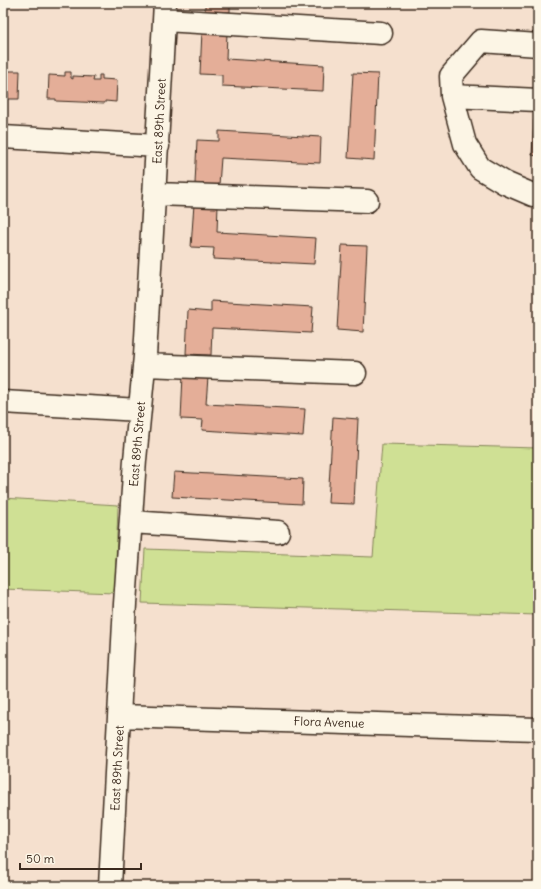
<svg xmlns="http://www.w3.org/2000/svg" width="541" height="889" font-family="Delius,sans-serif">
	<rect width="100%" height="100%" fill="#f5e0ce"/>
	<filter id="ink" filterUnits="userSpaceOnUse"><feTurbulence type="fractalNoise" baseFrequency=".025" numOctaves="2"/><feDisplacementMap in="SourceGraphic" scale="8" xChannelSelector="R" yChannelSelector="G"/><feConvolveMatrix kernelMatrix="1 2 1 2 8 2 1 2 1" color-interpolation-filters="sRGB"/></filter>
	<g filter="url(#ink)">
		<path fill="#cfe094" stroke="#858559" d="M382 444 538 448V615L142 603 145 549 373 557Z
			M3 498 118 505 115 593 3 589Z"/>
		<path fill="#e4ae98" stroke="#3b2a1e" d="M205 3H230V12L205 11Z
			M202 31 227 32 226 59 324 65 323 91 222 86V75L200 74Z
			M3 66H5V71H20L19 99H8V94H3Z
			M65 72H71V78L73 79V76L94 77 93 81H99V75H102V79L117 80 116 102 105 101V103L56 101V99H48L49 75 65 76Z
			M353 73 378 74 374 160 348 158Z
			M534 120 538 121V156L532 155Z
			M219 131 321 137 320 163 221 158 219 185 195 184 197 140 219 141Z
			M194 204 218 205 217 232 316 238 314 264 213 259 214 248 191 247Z
			M342 245 367 246 363 332 337 330Z
			M211 301 313 307 311 333 212 328 211 355 186 354 188 310 211 312Z
			M183 375 208 377 206 404 305 409 303 436 202 430 203 420 181 419Z
			M333 417 358 419 354 504 328 503Z
			M174 472 303 479 302 504 172 497Z"/>
		<g fill="none" stroke-linecap="round" stroke-linejoin="round">
			<defs>
				<path id="minor" d="M164 20 381 33
					M538 45 481 41 451 76 452 96 465 144 480 168 505 183 533 195H538
					M452 96 538 100
					M3 137 158 146
					M155 194 367 201
					M144 365 355 373
					M3 402 139 410
					M131 522 278 532
					M120 716 538 729
					M110 886 125 604 135 460 145 356 165 3"/>
			</defs>
			<use href="#minor" stroke="#3b2a1e" stroke-width="25"/>
			<use href="#minor" stroke="#fcf5e5" stroke-width="22"/>
		</g>
	</g>
	<g text-anchor="middle" dominant-baseline="central" stroke-width="3.5" stroke-linejoin="round" paint-order="stroke">
		<g font-size="12" fill="#3b2a1e" stroke="#fcf5e5">
			<text transform="translate(159 121) rotate(-87)">East 89th Street</text>
			<text transform="translate(137 444) rotate(-85)">East 89th Street</text>
			<text transform="translate(329 722) rotate(2)">Flora Avenue</text>
			<text transform="translate(117 768) rotate(-87)">East 89th Street</text>
		</g>
	</g>
	<rect width="541" height="889" fill="none" stroke="#fcf5e5" stroke-width="16"/>
	<rect x="8" y="8" width="525" height="873" fill="none" stroke="#3b2a1e" stroke-width="1.5" filter="url(#ink)"/>
	<path d="M20 863v6h121v-6" fill="none" stroke="#3b2a1e" stroke-width="2"/>
	<text x="26" y="863" font-size="12" fill="#3b2a1e" stroke="#fcf5e5" stroke-width="3" paint-order="stroke">50 m</text>
</svg>
